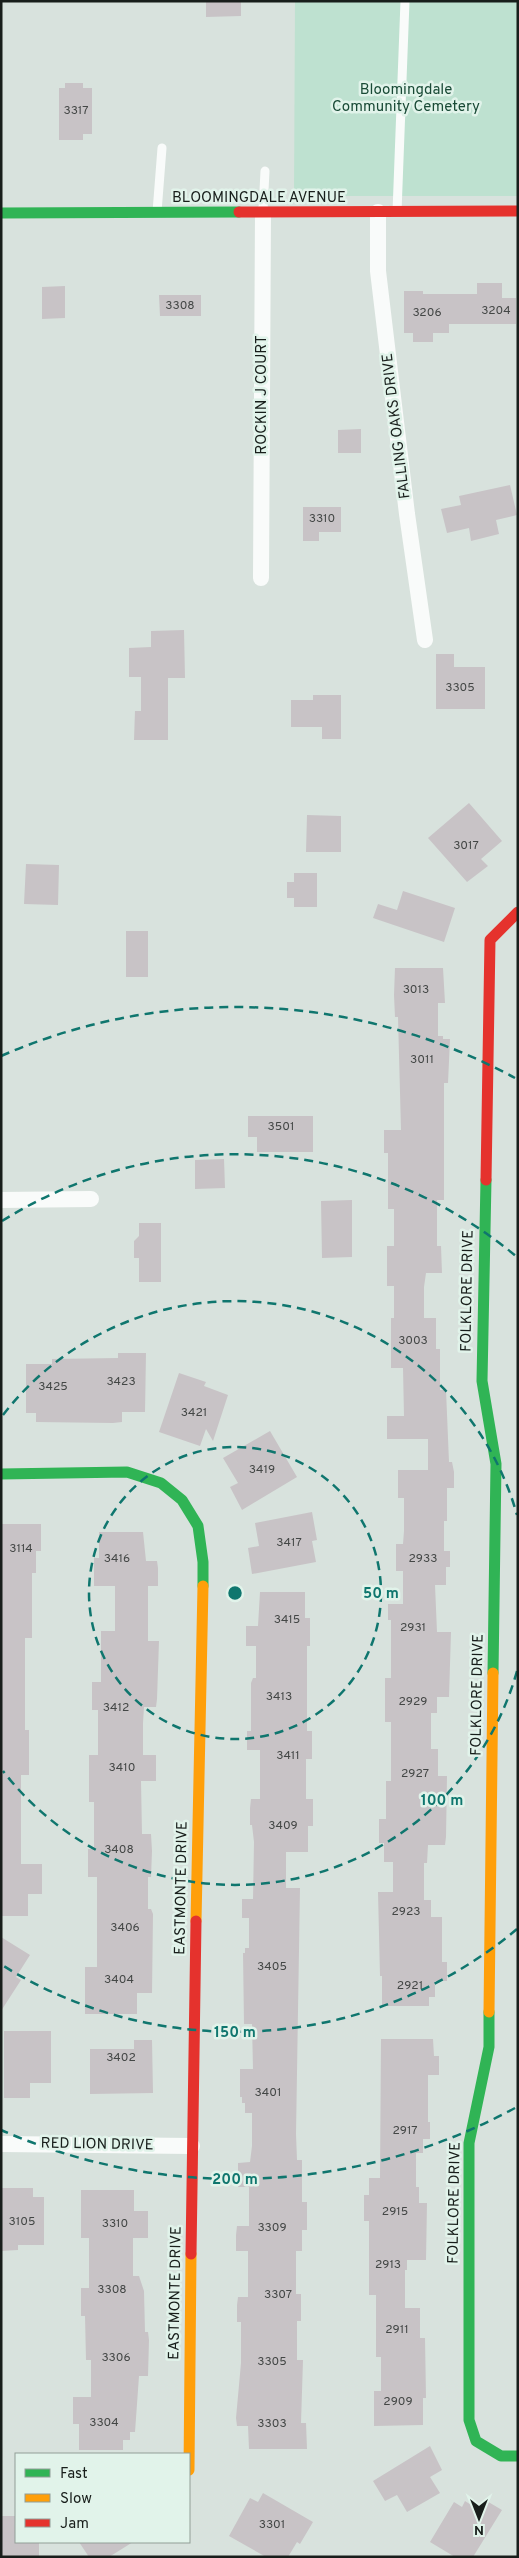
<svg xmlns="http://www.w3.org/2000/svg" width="519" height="2558" font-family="Overpass,sans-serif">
	<rect width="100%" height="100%" fill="#d8e2dd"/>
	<path fill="#bee1d0" d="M295 1H518V196H294Z"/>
	<path fill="#c8c3c6" d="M206 1H241V16L206 17Z
		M65 83H83V88H92V134H83V140H59V88H65Z
		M477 283H502V298H516V324H449V333H433V342H413V333H404V291H423V294H477Z
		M65 286V318L42 319V287Z
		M159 295H201V316H160Z
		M361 429V453H338V430Z
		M510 485 517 515 496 520 499 534 471 541 469 528 447 533 441 509 461 505 459 496Z
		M303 507H341V532H319V541H303Z
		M184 630 185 678H168V740H134L135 711H141V677H129V648L151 647V631Z
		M436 654H454V667H485V709H436Z
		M313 695H341V739H322V727H291V700H313Z
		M469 803 502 841 481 859 488 866 467 882 428 838Z
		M307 815 341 816V852H306Z
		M26 864 59 865 58 905 24 904Z
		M294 873H317V907H294V898H287V882H294Z
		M403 891 455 908 444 942 373 918 378 904 397 910Z
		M126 931H148V977H126Z
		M395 968H443L445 1003H438V1036H443V1039H450L448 1083H444V1200H437V1246H441L442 1273H426L424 1287V1318H436V1349H440V1390H446L449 1462H452L454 1472V1488H447V1521H444V1551H450V1567H446V1585H435L437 1632H451L449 1697H437V1713H431V1749H438V1776H447L446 1837 445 1845H428L427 1863H424V1900H431V1917H442V1962H447V1981H435V1997H429V2006H382V1976H380L378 1892H393V1862H384V1843H379V1819H386V1781H391V1722H385V1678H391V1620H388V1604H403V1571H396V1544H403L404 1531V1498H398V1470H428V1439H387V1416H404L403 1368H391V1318H394V1286H387V1246H394V1209H388V1153H384V1130H401L398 1017H395L394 995Z
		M248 1116H313V1152H257V1137H248Z
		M224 1159 225 1188 195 1189V1160Z
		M352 1200V1257L322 1258 321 1201Z
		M139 1223H161V1282H139V1258H134V1241L139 1236Z
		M118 1353H146L145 1412H122V1422L113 1423 36 1422V1413H26V1364H52V1359L118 1358Z
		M179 1373 206 1382 204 1386 228 1395 213 1441 206 1429 200 1446 159 1432Z
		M270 1431 297 1477 242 1510 230 1487 238 1483 223 1458Z
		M312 1512 317 1540 312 1541 316 1562 252 1574 248 1548 259 1546 255 1523Z
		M1 1524H41V1551H36V1573H32V1638H25V1730H29V1775H21V1864H42V1894H28V1916H1Z
		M99 1532H143L146 1561H157L158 1568V1586H148V1641H159L157 1699 156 1707H144L143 1723V1755H156V1781H141L142 1834H151L152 1851 151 1877H148V1909H151L153 1914 152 1993H137V2014H85V1967H97V1877H88V1849H94V1802H89V1755H98V1710H92V1682H101V1631H115V1586H94V1558H99Z
		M260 1592H305V1618H310V1646H307V1731H312V1759H306V1799H313V1826H308V1852H286V1888H300L296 2134 297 2160H302V2202H307V2230H302V2251H296V2294H301V2321H297V2360H303L301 2423H306L307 2449H249L248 2426H237L236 2418 241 2363V2322H237V2305L238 2297H248V2251H236V2235L237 2226H249V2187H238V2163L250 2162 252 2146V2113H245V2103H242V2097H240V2069H253L252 2024H244L243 1953H245V1948H249V1918H242V1899H253L254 1842 252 1825H250V1808L251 1799H260V1750H247V1731H251V1683L253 1678H256V1646H246V1626H258Z
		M1 1937 30 1955 16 1977 21 1980 1 2011Z
		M4 2031H51V2083H30V2098H4Z
		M381 2039H433L434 2056H439V2075H428V2122H430V2139H423V2153H416V2187H419V2203H427L426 2260H407V2270H405V2308H420V2338H425L426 2398H423V2425L374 2426V2391H381V2357H376V2295H369V2221H364V2195H369V2178H380Z
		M134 2040H152L153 2093 90 2094V2049H134Z
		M1 2188H33V2197H44V2245H18V2250L1 2251Z
		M81 2190H134V2211H148V2238H133V2276H139L144 2291 145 2332H148L149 2340 148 2376H139L135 2432H130V2440H123V2450H79V2424H73V2397H91V2360H86L85 2316H81V2288H89V2238H81Z
		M430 2446 442 2470 430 2477 440 2493 407 2512 397 2495 385 2501 373 2481Z
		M263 2493 313 2522 300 2544 297 2542 288 2557H266L229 2536 250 2498 258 2502Z
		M485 2500 502 2510 473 2557H455L430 2542 454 2502 462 2507 465 2501 479 2510Z
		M1 2516H16V2542H39V2557H1Z
		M79 2542H133L109 2557H89Z"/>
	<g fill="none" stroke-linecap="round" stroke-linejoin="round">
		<path stroke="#f9fbfa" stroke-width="9" d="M263 210 265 171
			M157 212 162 148
			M397 212 405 1"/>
		<path stroke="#f9fbfa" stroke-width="16" d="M378 212V271L407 514 425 640
			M261 578 263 213
			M1 1200 91 1199
			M1 2144 192 2146"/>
		<path stroke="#30b455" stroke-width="11" d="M1 213 239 212
			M486 1180 482 1381 496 1464 493 1673
			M1 1474 127 1472 161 1483 182 1500 198 1526 203 1562V1586
			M489 2012V2047L469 2143V2420L476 2441 501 2456H518"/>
		<path stroke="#ff9f0a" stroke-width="11" d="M196 1921 203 1586
			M489 2012 493 1673
			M189 2470 191 2254"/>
		<path stroke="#e5322d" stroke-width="11" d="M239 212 518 211
			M486 1180 490 940 518 912
			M191 2254 196 1921"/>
	</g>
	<g fill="none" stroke="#0f766e" stroke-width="2.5" stroke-dasharray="9 6">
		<circle cx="235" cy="1593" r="146"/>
		<path d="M517 1671A293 293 0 0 1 3 1771M3 1415A293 293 0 0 1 517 1515"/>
		<path d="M517 1929A439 439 0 0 1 2 1965M2 1221A439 439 0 0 1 517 1257"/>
		<path d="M515 2108A586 586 0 0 1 1 2130M1 1056A586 586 0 0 1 515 1078"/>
	</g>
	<g text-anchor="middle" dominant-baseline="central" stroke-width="5" stroke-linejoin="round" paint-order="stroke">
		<g font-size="12" fill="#444746">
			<text x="76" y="111">3317</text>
			<text x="180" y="306">3308</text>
			<text x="496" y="311">3204</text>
			<text x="427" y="313">3206</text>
			<text x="322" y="519">3310</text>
			<text x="460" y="688">3305</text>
			<text x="466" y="846">3017</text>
			<text x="416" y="990">3013</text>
			<text x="422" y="1060">3011</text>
			<text x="281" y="1127">3501</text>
			<text x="413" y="1341">3003</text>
			<text x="121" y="1382">3423</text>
			<text x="53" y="1387">3425</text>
			<text x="194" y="1413">3421</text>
			<text x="262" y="1470">3419</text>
			<text x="289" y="1543">3417</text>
			<text x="21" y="1549">3114</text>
			<text x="117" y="1559">3416</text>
			<text x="423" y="1559">2933</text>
			<text x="287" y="1620">3415</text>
			<text x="413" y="1628">2931</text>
			<text x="279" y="1697">3413</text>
			<text x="413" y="1702">2929</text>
			<text x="116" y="1708">3412</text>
			<text x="288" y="1756">3411</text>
			<text x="122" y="1768">3410</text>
			<text x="415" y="1774">2927</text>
			<text x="283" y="1826">3409</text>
			<text x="119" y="1850">3408</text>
			<text x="406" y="1912">2923</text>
			<text x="125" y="1928">3406</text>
			<text x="272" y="1967">3405</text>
			<text x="119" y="1980">3404</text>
			<text x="410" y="1986">2921</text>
			<text x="121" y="2058">3402</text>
			<text x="268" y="2093">3401</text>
			<text x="405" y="2131">2917</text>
			<text x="395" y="2212">2915</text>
			<text x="22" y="2222">3105</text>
			<text x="115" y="2224">3310</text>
			<text x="272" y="2228">3309</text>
			<text x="388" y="2265">2913</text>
			<text x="112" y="2290">3308</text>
			<text x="278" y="2295">3307</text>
			<text x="397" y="2330">2911</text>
			<text x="116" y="2358">3306</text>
			<text x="272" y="2362">3305</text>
			<text x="398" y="2402">2909</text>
			<text x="104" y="2423">3304</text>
			<text x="272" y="2424">3303</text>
			<text x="272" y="2525">3301</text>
		</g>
		<g font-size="15" fill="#194a36" stroke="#e1f3ea">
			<text x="406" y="90">Bloomingdale<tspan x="406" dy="17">Community Cemetery</tspan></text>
		</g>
		<g font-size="15" fill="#181e1b" stroke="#e1f3ea">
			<text x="259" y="198">BLOOMINGDALE AVENUE</text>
			<text transform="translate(262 395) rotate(-90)">ROCKIN J COURT</text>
			<text transform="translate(397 426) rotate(-97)">FALLING OAKS DRIVE</text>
			<text transform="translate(468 1291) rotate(-89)">FOLKLORE DRIVE</text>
			<text transform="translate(478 1695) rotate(-89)">FOLKLORE DRIVE</text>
			<text transform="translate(182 1888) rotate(-89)">EASTMONTE DRIVE</text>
			<text transform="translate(97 2145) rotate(1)">RED LION DRIVE</text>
			<text transform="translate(455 2203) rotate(-89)">FOLKLORE DRIVE</text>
			<text transform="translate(176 2293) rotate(-89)">EASTMONTE DRIVE</text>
		</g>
	</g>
	<circle cx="235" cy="1593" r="8" fill="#0f766e" stroke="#e1f3ea" stroke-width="2.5"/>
	<g font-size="15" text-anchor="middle" font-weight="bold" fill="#0f766e" stroke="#e1f3ea" stroke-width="5" stroke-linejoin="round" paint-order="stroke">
		<text x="381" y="1598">50 m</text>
		<text x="442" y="1805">100 m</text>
		<text x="235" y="2037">150 m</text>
		<text x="235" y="2184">200 m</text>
	</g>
	<rect width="519" height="2558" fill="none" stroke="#181e1b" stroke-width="5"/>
	<rect x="15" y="2453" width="175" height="90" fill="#e1f3ea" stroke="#919e97"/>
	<rect x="25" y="2469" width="25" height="8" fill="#30b455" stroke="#919e97"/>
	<text x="60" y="2478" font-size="15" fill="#181e1b">Fast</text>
	<rect x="25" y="2494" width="25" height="8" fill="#ff9f0a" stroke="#919e97"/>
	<text x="60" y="2503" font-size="15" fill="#181e1b">Slow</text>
	<rect x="25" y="2519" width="25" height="8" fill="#e5322d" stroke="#919e97"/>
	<text x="60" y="2528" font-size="15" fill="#181e1b">Jam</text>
	<g transform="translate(479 2518) rotate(180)" stroke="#e1f3ea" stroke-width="4" paint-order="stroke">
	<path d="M0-4L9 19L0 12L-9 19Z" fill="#181e1b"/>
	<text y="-8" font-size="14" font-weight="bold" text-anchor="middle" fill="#181e1b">N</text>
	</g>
</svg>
